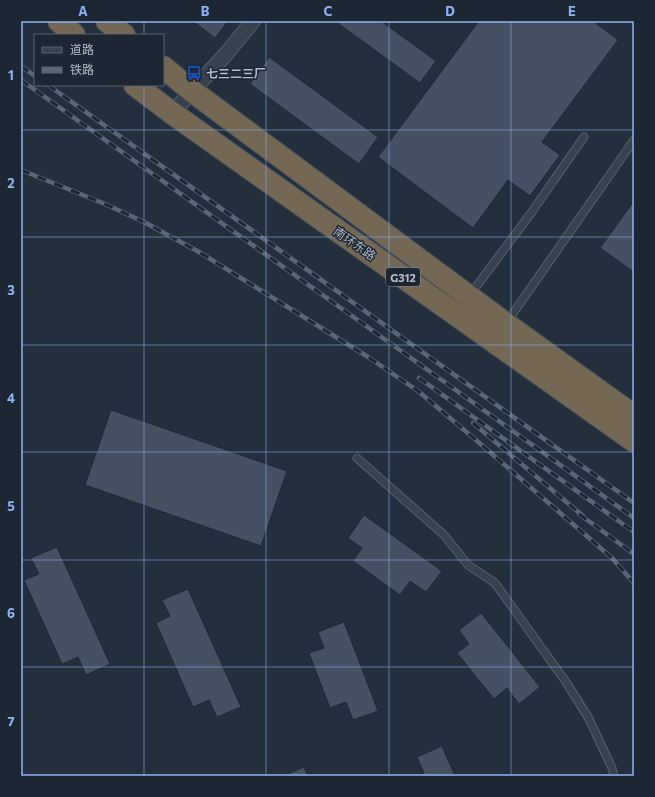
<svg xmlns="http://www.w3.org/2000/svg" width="655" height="797" font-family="Commissioner,'Noto Sans SC',sans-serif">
	<rect width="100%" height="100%" fill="#242f3e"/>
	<path fill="#455162" stroke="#1f2835" d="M193 21H228L215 38Z
		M335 21H381L436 61 420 83Z
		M479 21H593L618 40 542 142 560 155 530 196 508 180 473 228 378 157Z
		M269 57 378 137 359 164 250 84Z
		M634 201V272L600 248Z
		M111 410 287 471 261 546 85 485Z
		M364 515 442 571 426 592 410 581 400 595 353 561 362 548 348 538Z
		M57 547 110 664 86 675 78 657 62 664 24 580 39 574 31 558Z
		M188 589 241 707 217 717 209 700 193 707 156 623 170 616 162 600Z
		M481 613 540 687 519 704 507 688 494 699 457 653 469 644 459 630Z
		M344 622 378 711 353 720 346 702 330 708 309 653 324 648 318 632Z
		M442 746 455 776H417L424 773 417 757Z
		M304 767 308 776H283Z"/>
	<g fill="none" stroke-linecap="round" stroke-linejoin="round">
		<defs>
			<path id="lane" d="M470 295 531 213 584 137
				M507 322 634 140
				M357 458 444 535 468 565 495 583 566 682 588 717 612 768 614 776"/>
			<path id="street" d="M172 113 226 54 253 21"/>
			<path id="highway" d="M59 21 74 35
				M107 21 124 35
				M163 67 192 91 506 324 634 416
				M135 85 172 113 634 441"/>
		</defs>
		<use href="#lane" stroke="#565f6c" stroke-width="9"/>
		<use href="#street" stroke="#565f6c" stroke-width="16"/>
		<use href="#highway" stroke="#434c59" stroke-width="24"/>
		<use href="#lane" stroke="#38414e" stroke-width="7"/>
		<use href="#street" stroke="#38414e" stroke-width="14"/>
		<use href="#highway" stroke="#746855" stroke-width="22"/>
		<defs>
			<path id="rail" d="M21 66 35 76
				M21 80 418 363 634 518
				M48 85 634 503
				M21 170 105 204 144 222 199 252 368 357 418 391 469 434 612 558 634 583
				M419 378 634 532
				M473 423 583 516
				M579 514 634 554"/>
		</defs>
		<use href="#rail" stroke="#5a6575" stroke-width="4.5"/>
		<use href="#rail" stroke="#1d2633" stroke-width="3" stroke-dasharray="9" stroke-linecap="butt"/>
	</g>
	<path fill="none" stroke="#8ab4f8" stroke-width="1" stroke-opacity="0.55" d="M144 21V35M266 21V776M389 21V776M511 21V776M144 85V776M21 130H634M21 237H634M21 345H634M21 452H634M21 560H634M21 667H634"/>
	<defs>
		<symbol id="bus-bare" viewBox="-9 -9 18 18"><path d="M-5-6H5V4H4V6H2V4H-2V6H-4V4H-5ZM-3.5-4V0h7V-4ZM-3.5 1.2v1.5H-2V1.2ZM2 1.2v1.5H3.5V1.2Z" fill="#1a4fb4" stroke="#1d2633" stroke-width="2.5" paint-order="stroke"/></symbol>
	</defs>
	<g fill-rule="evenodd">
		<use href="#bus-bare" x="183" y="62" width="22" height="22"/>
	</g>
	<g text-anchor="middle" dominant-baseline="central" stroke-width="3" stroke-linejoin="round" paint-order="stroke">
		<rect fill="#1d2633" stroke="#878f9c" stroke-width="1" x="386" y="268" width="34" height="18" rx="3"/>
		<g font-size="11" font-weight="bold" fill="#b4bcc9">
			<text x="403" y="277">G312</text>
		</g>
		<g font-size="12" font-weight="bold" fill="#b4bcc9" stroke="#1d2633" text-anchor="start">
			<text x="206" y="73">七三二三厂</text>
		</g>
		<g font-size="12" fill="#b4bcc9" stroke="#1d2633">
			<text transform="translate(355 243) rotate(35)">南环东路</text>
		</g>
	</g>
	<rect width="655" height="797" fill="none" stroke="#1d2633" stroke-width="44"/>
	<rect x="34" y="34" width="130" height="52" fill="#1d2633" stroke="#59626f"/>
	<rect x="42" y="47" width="20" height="6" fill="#38414e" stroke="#59626f"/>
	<text x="70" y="54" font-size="12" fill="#b4bcc9">道路</text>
	<rect x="42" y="67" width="20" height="6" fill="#5a6575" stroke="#59626f"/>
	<text x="70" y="74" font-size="12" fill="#b4bcc9">铁路</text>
	<rect x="22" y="22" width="611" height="753" fill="none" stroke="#8ab4f8" stroke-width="1.5"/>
	<g font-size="13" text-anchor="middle" font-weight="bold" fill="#8ab4f8">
		<text x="83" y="16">A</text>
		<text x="205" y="16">B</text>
		<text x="328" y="16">C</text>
		<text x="450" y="16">D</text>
		<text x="572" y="16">E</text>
		<text x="11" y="80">1</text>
		<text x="11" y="188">2</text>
		<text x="11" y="295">3</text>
		<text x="11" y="403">4</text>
		<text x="11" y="511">5</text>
		<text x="11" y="618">6</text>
		<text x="11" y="726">7</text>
	</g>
</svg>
